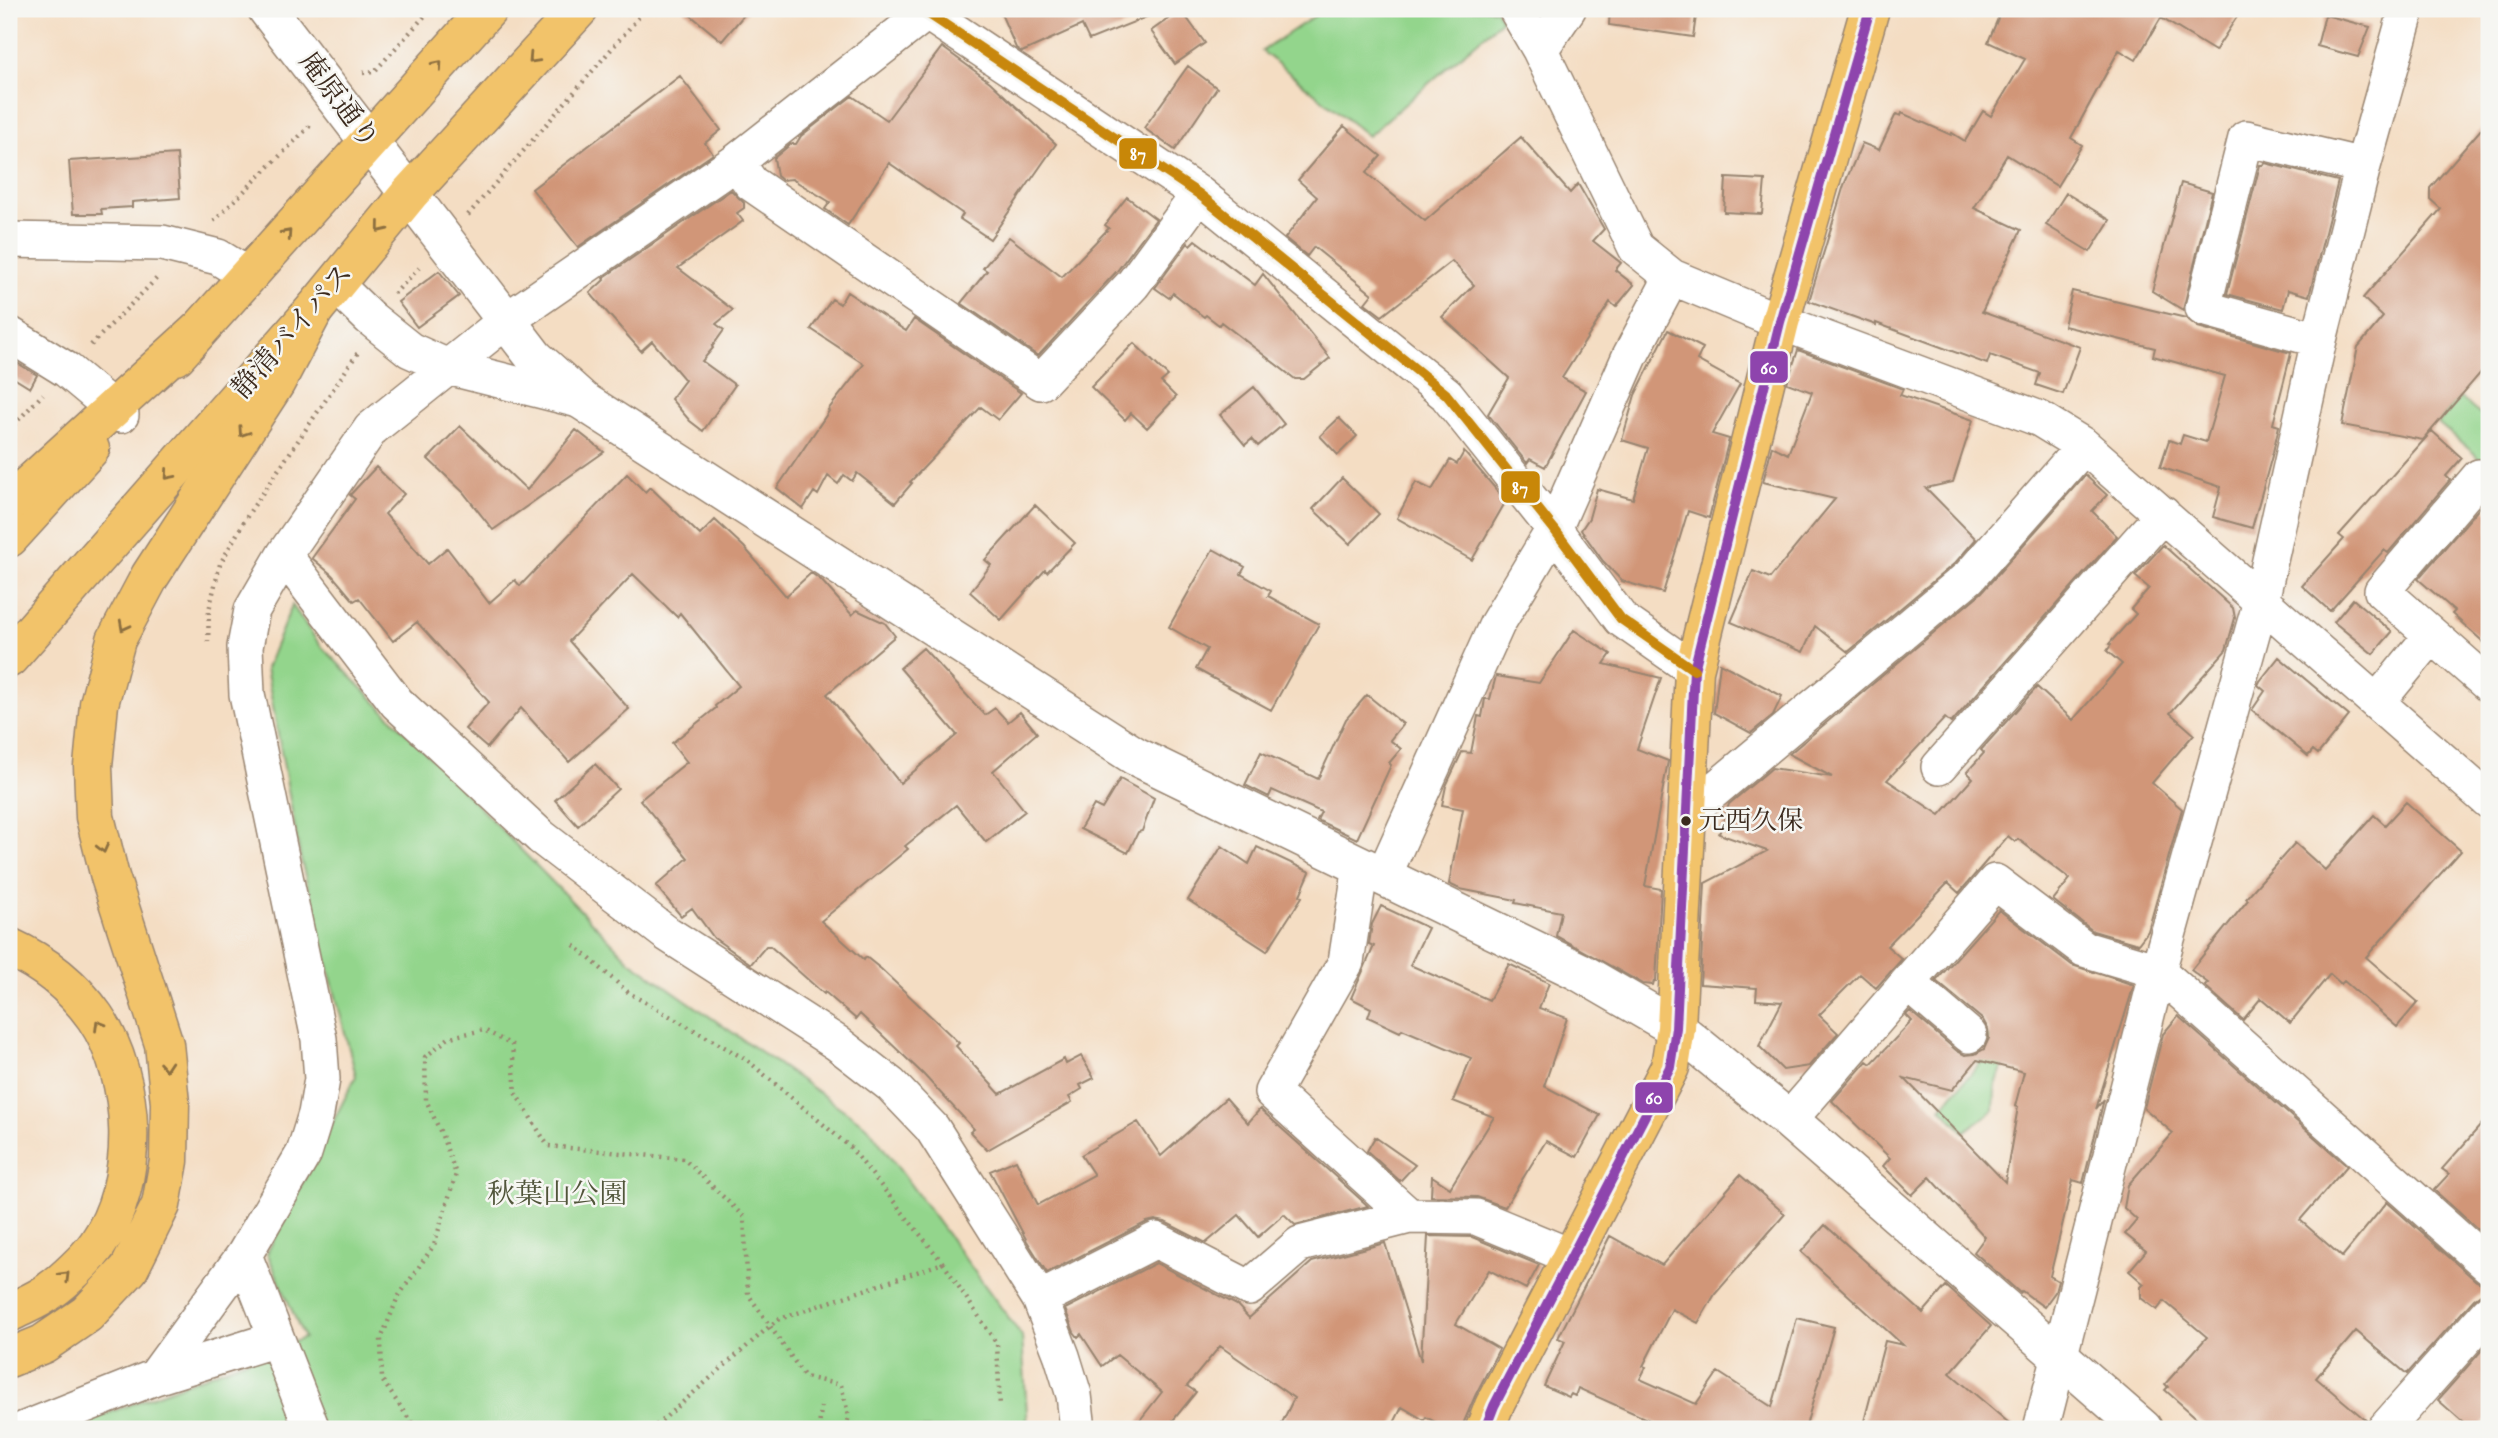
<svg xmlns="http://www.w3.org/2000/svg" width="2498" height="1438" font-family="'IM FELL English','Noto Serif JP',serif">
	<rect width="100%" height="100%" fill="#f6f6f2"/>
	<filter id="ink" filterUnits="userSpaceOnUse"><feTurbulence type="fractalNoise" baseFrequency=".0143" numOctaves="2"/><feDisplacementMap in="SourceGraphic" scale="14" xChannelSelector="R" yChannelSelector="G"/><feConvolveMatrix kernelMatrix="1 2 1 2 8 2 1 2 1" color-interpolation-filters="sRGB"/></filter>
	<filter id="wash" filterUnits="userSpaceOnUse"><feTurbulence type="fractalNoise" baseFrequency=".00686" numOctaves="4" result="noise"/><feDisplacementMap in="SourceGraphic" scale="28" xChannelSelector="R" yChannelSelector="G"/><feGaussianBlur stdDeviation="1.57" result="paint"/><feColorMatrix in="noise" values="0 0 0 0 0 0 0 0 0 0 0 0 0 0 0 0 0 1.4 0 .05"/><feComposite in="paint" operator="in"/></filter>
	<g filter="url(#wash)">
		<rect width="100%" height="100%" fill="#f4ddc3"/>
		<path fill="#93d58c" stroke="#678055" stroke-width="2" d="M1311 9H1496L1502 20 1368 136 1262 51 1316 15Z
			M2460 398 2489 422V466L2438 423Z
			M292 605 320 645 630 961 868 1127 1022 1336 1028 1429H67L304 1338 267 1253 356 1076 300 856 266 668Z
			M1980 1031 2007 1053 1995 1088 1994 1110 1964 1132 1941 1108 1981 1062 1967 1046Z"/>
		<g id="blocks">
			<path fill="#d19678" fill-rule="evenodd" d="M683 9H749L722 41Z
				M999 9H1163L1164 10 1089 40 1082 25 1022 52 1016 48Z
				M1610 9H1697L1693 37 1609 25Z
				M2002 9H2242L2215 51 2161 18 2136 60 2119 50 2071 138 2082 145 2057 186 2007 155 1974 208 2021 230 1982 312 2080 347 2063 394 2036 385 2040 373 1990 355 1987 364 1876 323V325L1809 301 1844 185 1862 143 1879 150 1896 114 1901 116 1902 113 1951 135 1952 133 1965 141 1983 111 1991 116 2025 59 1988 42Z
				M1181 10 1205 43 1175 64 1151 31Z
				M2325 15 2370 27 2358 57 2317 46Z
				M942 47 990 82 1056 144 990 239 960 219 963 214 889 163 848 225 825 209 830 202 792 179 782 180 777 176 774 158 791 144H796L801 136 852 96 887 120Z
				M1188 66 1217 88 1175 150 1144 128Z
				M680 76 721 130 705 143 713 154 578 247 532 189Z
				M2489 120V363L2423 440 2342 425 2358 347 2383 317 2363 298 2441 209 2430 199V188Z
				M1344 126 1381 156 1366 173 1425 221 1521 137 1570 193 1578 184 1604 229 1593 241 1621 263 1615 270 1634 285 1616 307 1610 302 1562 378 1586 391 1545 467 1530 459 1527 463 1488 414 1509 378 1442 317 1474 285 1452 261 1382 316 1365 303 1372 294 1314 247 1307 256 1285 238 1317 197 1298 180Z
				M177 154 180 198 132 202V207L101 209 102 214H73L69 161Z
				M2265 163 2338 181 2309 296 2288 290 2283 309 2227 294 2260 165H2264Z
				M1726 178 1765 180 1762 214 1724 212Z
				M2181 183 2212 192 2183 310 2152 291Z
				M731 190 744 203V208L737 213 743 221 678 268 733 310 716 324 724 330 712 347 713 348 702 361 735 385 703 431 690 421 671 399 685 380 652 341 641 351 590 293 604 280 603 278Z
				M2066 193 2110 220 2090 252 2046 225Z
				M1127 197 1156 219 1117 271 1038 356 961 303 987 271 983 268 1009 237 1062 277 1109 228 1105 225Z
				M1195 240 1255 285 1263 274 1330 358 1304 379H1295L1221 322 1219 325 1206 315 1204 317 1173 293 1169 298 1155 288 1188 243 1190 245Z
				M439 271 459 296 417 327 398 302Z
				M2072 291 2186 318 2198 327 2291 353 2273 424 2279 426 2273 452 2252 528 2213 517 2221 487 2160 467 2169 440 2180 444 2183 435 2206 442 2225 376 2153 356 2155 348 2064 326Z
				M847 292 906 331 914 319 1021 393 998 420 981 407 910 482 912 483 895 503 857 473 852 481 844 475 838 484 828 476 818 495 814 492 803 509 777 488 829 411 828 410 864 364 811 329 832 299 840 304Z
				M1668 330 1703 348 1697 360 1740 384 1712 434 1729 439 1709 518 1688 511 1663 593 1622 581 1603 561 1581 530 1589 518 1597 489 1633 499 1648 448 1622 440 1635 395Z
				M1134 343 1168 376 1161 382 1176 397 1147 428 1131 413 1125 420 1091 387Z
				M1798 350 1903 389 1900 395 1973 420 1953 482 1926 488 1976 539 1955 563 1848 652 1815 626 1803 652 1731 622 1753 571 1770 578 1835 499 1763 482 1772 446 1788 454 1812 392 1787 383Z
				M9 358 37 375 30 388 9 375Z
				M1254 387 1284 424 1258 446 1252 439 1245 445 1220 415Z
				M1339 418 1357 436 1338 455 1320 436Z
				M460 426 527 490 576 430 604 452 493 530 463 492 428 459Z
				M2432 431 2462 458 2446 476 2450 480 2388 553 2384 550 2330 611 2302 586 2344 539 2339 535Z
				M1464 452 1506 501 1472 560 1397 518 1416 482 1432 490 1450 460 1457 464Z
				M376 467 404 494 385 514 428 564 447 548 489 603 515 580 520 586 627 474 645 492 650 487 700 535 715 520 744 547 786 596 811 573 821 580 852 615 857 610 885 623 895 636 827 694 900 783 957 735 900 668 923 648 985 715 995 708 1008 722 1020 712 1037 733 993 771 1025 811 986 842 956 805 905 846 908 849 821 921 864 960 866 957 881 969 959 1043 956 1046 1000 1094 1064 1059 1066 1064 1081 1056 1094 1078 1080 1085 1082 1089 1069 1097 1072 1102 987 1150 970 1132 974 1129 923 1074 860 1014 856 1019 825 992 824 994 770 946H766L751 964 714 938 692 908 681 916 656 886 688 858 640 800 687 762 672 743 716 708 715 706 739 686 680 613 677 617 633 574 569 641 629 709 569 762 521 708 487 748 465 729 489 702 417 622 393 641 359 598 354 601 332 575 312 558 355 499 350 495Z
				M2085 475 2107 495 2092 511 2117 536 1951 723 1945 718 1887 780 1940 815 1973 778 1967 772 1984 753 1981 750 2037 687 2073 720 2122 664 2107 651 2111 645 2109 644 2136 614 2131 609 2149 588 2135 576 2163 545 2233 608 2235 618 2226 650 2170 713 2194 734 2152 783 2182 809 2148 931 2138 944 2093 931 2053 900 2070 879 2018 839 2015 842 2008 836 1959 893 1948 883 1887 946 1902 959 1876 988 1860 974 1819 1015 1838 1033 1809 1066 1783 1070 1759 1046 1782 1002 1756 1000 1757 988 1700 984 1705 883 1767 851 1719 834 1729 804 1772 768 1832 777 1789 754 1982 592Z
				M1342 478 1379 514 1350 544 1313 509Z
				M1035 505 1075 543 1047 572 1045 570 1001 620 970 592 991 565 985 560Z
				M2481 506 2489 513V647L2452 614 2455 611 2418 579Z
				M1213 549 1245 567 1241 574 1271 591 1268 596 1319 624 1271 710 1196 669 1207 649 1169 627Z
				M2353 599 2392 632 2373 654 2334 622Z
				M1574 630 1611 654 1604 664 1661 678 1637 749 1668 761 1645 886 1661 889 1656 981H1654L1653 985 1643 984 1556 936 1561 912 1515 903 1516 900 1460 889 1449 884 1463 809 1442 805 1446 786 1462 752 1471 753 1478 716 1482 717 1485 699H1490L1496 676 1539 683Z
				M2279 657 2349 716 2318 754 2313 750 2308 756 2252 710 2265 691 2258 685 2260 681Z
				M1720 663 1782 696 1773 715 1751 733 1714 713Z
				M1367 695 1403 724 1390 740 1401 749 1389 763 1391 765 1357 839 1317 820 1321 812 1272 790 1269 797 1245 785 1261 752 1318 779 1346 719Z
				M595 764 618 789 578 826 555 800Z
				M1120 779 1154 798 1142 831 1138 832 1128 853 1080 829 1094 805 1102 809Z
				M2406 802 2461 851 2366 957 2418 1002 2397 1027 2344 981 2341 984 2330 974 2290 1023 2261 998 2243 1020 2205 986 2208 983 2191 970 2248 900 2246 898 2295 843 2325 870 2374 815 2385 825Z
				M1222 846 1249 864 1257 847 1310 872 1300 895 1302 897 1267 951 1188 900Z
				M1381 906 1428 928 1410 965 1489 1000 1509 964 1549 983 1539 1008 1567 1018 1544 1086 1600 1115 1577 1157 1546 1141 1505 1207 1477 1197 1431 1196 1432 1176 1450 1188 1494 1117 1453 1101 1471 1058 1402 1029 1400 1032 1368 1017 1371 1008 1351 998 1374 946 1369 944 1372 924Z
				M1999 910 2072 965 2134 985 2096 1109 2104 1099 2083 1183 2073 1180 2050 1276 2058 1281 2055 1292 2044 1307 2022 1291 2020 1293 1974 1252 1985 1237 1930 1177 1912 1195 1883 1166 1890 1158 1832 1101 1867 1061 1871 1064 1912 1021 1906 1015 1910 1011 1957 1051 1965 1055 1975 1054 1984 1049 1989 1038 1988 1029 1983 1020 1936 981ZM1977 1060 2024 1072 2015 1106 2018 1107 2005 1182 1904 1078 1952 1090Z
				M2178 1016 2347 1166 2300 1220 2342 1257 2387 1202 2476 1281 2489 1286V1292L2482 1293 2474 1299 2407 1374 2356 1331 2316 1378 2367 1421 2365 1429H2209L2165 1390 2168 1387 2165 1384 2207 1337 2164 1301 2157 1310 2141 1298V1287L2144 1284 2129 1271 2146 1251 2125 1234 2137 1220 2124 1208 2128 1185 2173 1133 2144 1108 2163 1034Z
				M1226 1098 1248 1123 1260 1109 1368 1206 1295 1225 1284 1214 1258 1237 1239 1215 1206 1243 1165 1222 1155 1220 1147 1222 1047 1273 1027 1241 990 1171 1016 1160 1038 1205 1094 1175 1081 1155 1138 1122 1161 1156Z
				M2489 1116V1239L2434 1190 2449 1174 2442 1169Z
				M1375 1137 1415 1165 1400 1181 1367 1151Z
				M1740 1175 1785 1214 1715 1294 1698 1323 1672 1309 1643 1366 1646 1367 1640 1379 1696 1404 1718 1372 1772 1407 1797 1318 1834 1327 1805 1429H1669L1578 1388 1575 1396 1571 1394 1569 1397 1544 1386 1565 1341 1558 1338 1610 1236 1662 1265Z
				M1825 1225 1923 1313 1946 1286 1991 1326 1950 1373 2016 1429H1862L1885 1341 1903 1345 1801 1252Z
				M1428 1236 1472 1237 1539 1265 1526 1289 1489 1270 1457 1322 1456 1324 1499 1349 1475 1396 1461 1429H1448L1426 1417 1424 1420 1402 1407 1391 1429H1279L1294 1398 1220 1346 1187 1386 1196 1392 1166 1429H1133L1162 1392 1117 1355 1102 1366 1081 1334 1078 1337 1074 1332 1065 1309 1156 1263 1237 1305 1249 1318 1312 1262 1385 1243 1421 1361Z
				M2489 1342V1418L2479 1429H2471L2438 1400Z"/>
		</g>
	</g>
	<g filter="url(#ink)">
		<use href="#blocks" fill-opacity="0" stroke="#988470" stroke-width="2"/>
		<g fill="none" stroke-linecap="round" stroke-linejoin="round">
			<defs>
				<path id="minor" d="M931 9 736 162 507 320 371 429 284 555 397 703 541 837 666 933 837 1043 891 1085 932 1128 1040 1299 1062 1356 1074 1395 1078 1429
					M1516 9 1540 50 1636 248 1672 277 1780 322 2040 419 2084 446 2489 801
					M926 12 1199 194 1446 394 1554 529 1621 619 1694 670
					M1540 50 1568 9
					M736 162 751 183 1041 382 1133 284 1199 194
					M9 240 162 243 218 257 249 276
					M335 284 370 318 410 350 448 367 583 401
					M9 334 67 370 121 415
					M2319 340 2203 308 2246 138 2363 166
					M2489 486 2479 477 2382 591 2489 685
					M2377 702 2432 635
					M1939 767 2163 514
					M1687 813 1969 577 2084 446
					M1361 866 1346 962 1272 1092 1409 1216
					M1383 877 1497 624 1554 529 1630 356 1672 277
					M1908 983 1969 1035
					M1789 1120 1995 882 2084 949 2158 971 2489 1266
					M244 1255 312 1429
					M1040 1299 1156 1240 1249 1288 1300 1244 1409 1216 1476 1217 1570 1256
					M155 1377 276 1339
					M25 1429 155 1377 244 1255 304 1153 316 1114 322 1079 319 1039 247 694 245 647 252 610 284 555
					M2041 1429 2158 971 2261 601 2319 340 2363 166 2407 9
					M2385 1429 2489 1312"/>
				<path id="tertiary" d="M267 9 535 358 583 401 1135 756 1578 971 1676 1028 1789 1120 2143 1429"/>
				<path id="primary" d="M1485 1429 1494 1406 1670 1067 1676 1028 1694 670 1780 322 1870 9"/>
				<path id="trunk" d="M176 356 488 9
					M9 538 90 449
					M9 658 314 310 410 193 579 9"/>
				<path id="motorway" d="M9 503 198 331
					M9 947C42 962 73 986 95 1017 137 1079 141 1183 97 1245 87 1259 65 1280 51 1290 39 1300 22 1306 9 1313
					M9 1358 43 1344 87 1314 129 1269 161 1205 169 1161 170 1103 164 1044 110 877 95 817 93 766 99 704 116 640 150 576 276 382 314 310"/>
			</defs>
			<use href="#minor" stroke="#988470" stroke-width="38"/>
			<use href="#tertiary" stroke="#988470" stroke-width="41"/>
			<use href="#primary" stroke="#988470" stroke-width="41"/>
			<use href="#trunk" stroke="#988470" stroke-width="41"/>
			<use href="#motorway" stroke="#988470" stroke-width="41"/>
			<path stroke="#988470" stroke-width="4.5" stroke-dasharray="2 5" stroke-linecap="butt" d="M363 73 374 72 431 9
				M468 215 646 9
				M214 221 309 127V122
				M394 294 419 268
				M91 345 159 276
				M9 430 43 394
				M208 642 209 610 220 564 249 513 359 351
				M574 945 629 993 747 1060 850 1147 943 1263 777 1320 652 1429
				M943 1263 997 1344 1000 1407
				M416 1429 382 1380 381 1339 398 1297 434 1245 456 1174 441 1133 426 1100 425 1057 450 1037 484 1030 512 1045 516 1094 548 1146 684 1159 744 1217 748 1294 805 1377 841 1385 849 1417 845 1429
				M819 1429 821 1407"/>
			<use href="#minor" stroke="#fff" stroke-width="35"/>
			<use href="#tertiary" stroke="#fff" stroke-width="38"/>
			<use href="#primary" stroke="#f2c36a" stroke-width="38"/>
			<use href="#trunk" stroke="#f2c36a" stroke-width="38"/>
			<use href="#motorway" stroke="#f2c36a" stroke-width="38"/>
			<defs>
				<path id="bus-1" d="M1485 1429 1494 1406 1670 1067 1676 1028 1694 670 1780 322 1870 9"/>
				<path id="bus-2" d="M926 12 1199 194 1446 394 1554 529 1621 619 1694 670"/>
			</defs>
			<use href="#bus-1" stroke="#f6f6f2" stroke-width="16"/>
			<use href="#bus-2" stroke="#f6f6f2" stroke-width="16"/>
			<use href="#bus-1" stroke="#8e44ad" stroke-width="10"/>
			<use href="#bus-2" stroke="#c88708" stroke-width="10"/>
		</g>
		<defs><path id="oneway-chevron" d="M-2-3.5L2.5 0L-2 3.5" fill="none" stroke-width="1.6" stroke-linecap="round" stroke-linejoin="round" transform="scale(1.75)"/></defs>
		<g stroke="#8d6f40">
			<use href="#oneway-chevron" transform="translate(533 59) rotate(133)"/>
			<use href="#oneway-chevron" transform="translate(438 65) rotate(-49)"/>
			<use href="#oneway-chevron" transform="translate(381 228) rotate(129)"/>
			<use href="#oneway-chevron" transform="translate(287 234) rotate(-48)"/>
			<use href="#oneway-chevron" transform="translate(243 432) rotate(124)"/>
			<use href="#oneway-chevron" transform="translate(169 475) rotate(131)"/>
			<use href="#oneway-chevron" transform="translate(124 626) rotate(118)"/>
			<use href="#oneway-chevron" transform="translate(103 848) rotate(76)"/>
			<use href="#oneway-chevron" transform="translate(99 1025) rotate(-121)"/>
			<use href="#oneway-chevron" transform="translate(166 1066) rotate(85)"/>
			<use href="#oneway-chevron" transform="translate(65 1276) rotate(-45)"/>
		</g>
	</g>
	<circle fill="#3b2a1e" stroke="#f6f6f2" stroke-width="2.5" cx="1686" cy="821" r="6"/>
	<g text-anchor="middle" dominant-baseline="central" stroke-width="5" stroke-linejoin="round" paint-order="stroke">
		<g font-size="26" fill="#3b2a1e" stroke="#f6f6f2" text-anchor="start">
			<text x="1699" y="821">元西久保</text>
		</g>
		<g font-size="28" fill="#3b2a1e" stroke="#f6f6f2">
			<text transform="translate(338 101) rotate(53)">庵原通り</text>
			<text transform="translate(293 332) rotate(-49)">静清バイパス</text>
		</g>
		<g font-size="28" fill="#51553a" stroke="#f6f6f2">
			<text x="557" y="1195">秋葉山公園</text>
		</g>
	</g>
	<g stroke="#f6f6f2" stroke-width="2.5">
		<rect x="1118" y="137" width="40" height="33" rx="7" fill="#c88708"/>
		<rect x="1749" y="350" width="40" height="34" rx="7" fill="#8e44ad"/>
		<rect x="1500" y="470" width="41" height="34" rx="7" fill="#c88708"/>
		<rect x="1634" y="1081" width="40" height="33" rx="7" fill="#8e44ad"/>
	</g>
	<g font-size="19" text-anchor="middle" font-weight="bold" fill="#fff">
		<text x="1138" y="160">87</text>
		<text x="1769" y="374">60</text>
		<text x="1520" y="494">87</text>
		<text x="1654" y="1104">60</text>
	</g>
	<rect width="2498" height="1438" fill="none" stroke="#f6f6f2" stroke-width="35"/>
</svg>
